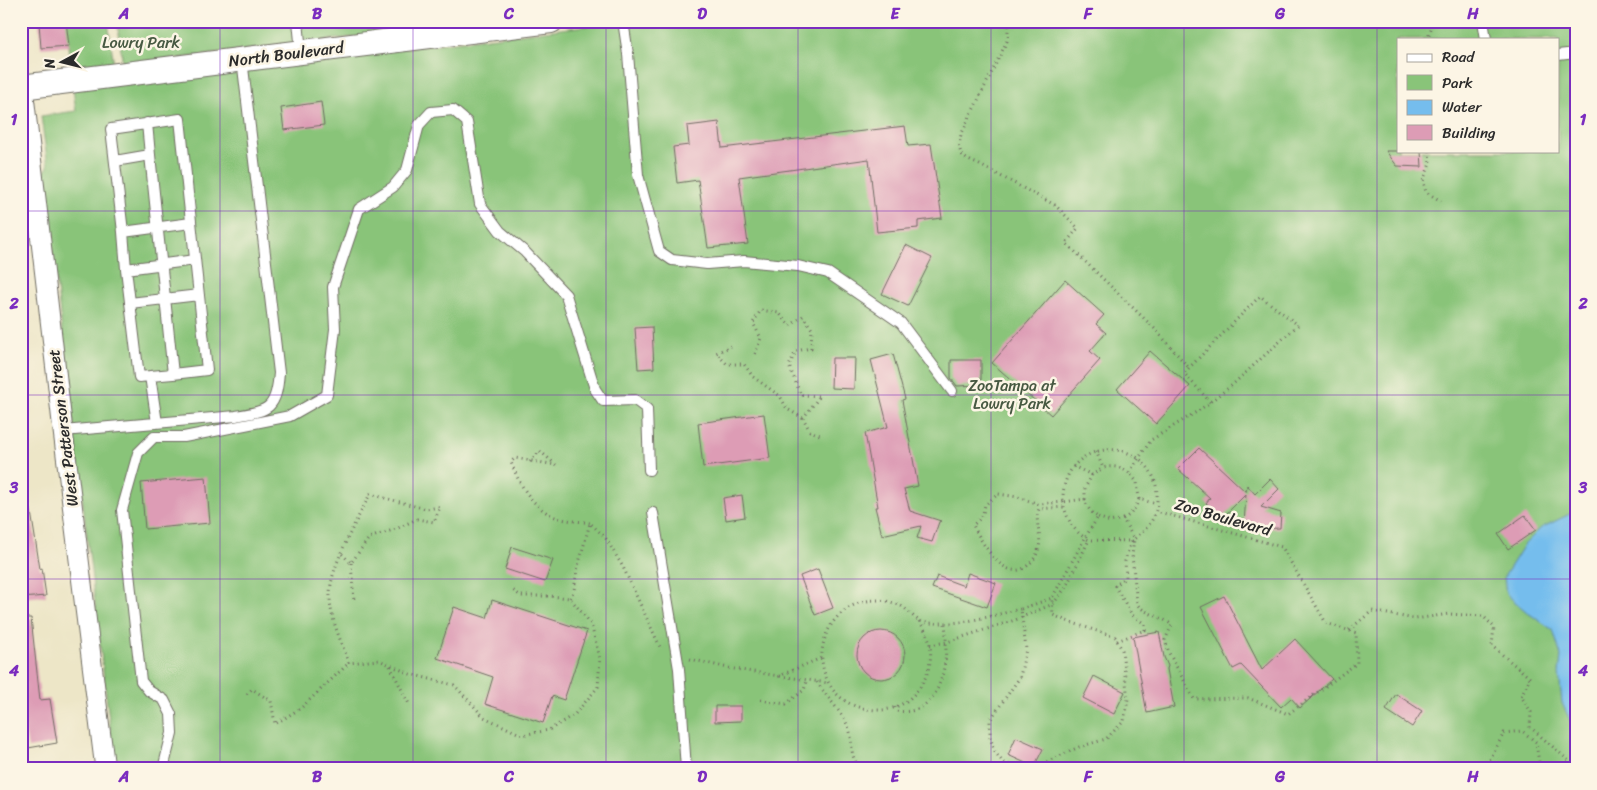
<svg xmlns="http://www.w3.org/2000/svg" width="1597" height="790" font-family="Sriracha,sans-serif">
	<rect width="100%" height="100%" fill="#fcf5e5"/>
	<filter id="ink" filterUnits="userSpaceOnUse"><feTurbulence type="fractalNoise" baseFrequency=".02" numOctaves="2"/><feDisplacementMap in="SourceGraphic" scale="10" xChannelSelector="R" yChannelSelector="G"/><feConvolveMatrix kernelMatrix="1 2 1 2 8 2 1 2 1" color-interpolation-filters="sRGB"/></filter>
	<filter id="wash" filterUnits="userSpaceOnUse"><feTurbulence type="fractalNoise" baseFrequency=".0096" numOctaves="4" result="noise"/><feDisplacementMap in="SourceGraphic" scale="20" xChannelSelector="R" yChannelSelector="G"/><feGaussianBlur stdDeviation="1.12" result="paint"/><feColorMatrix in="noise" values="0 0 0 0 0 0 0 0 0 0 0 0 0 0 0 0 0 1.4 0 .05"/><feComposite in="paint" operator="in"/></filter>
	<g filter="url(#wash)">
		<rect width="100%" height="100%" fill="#ede6c7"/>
		<path fill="#89c479" stroke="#5a7852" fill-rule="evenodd" d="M65 21H108L114 66 71 71Z
			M117 21H485L123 65Z
			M626 21H1576V769H115L43 173 48 167 41 116 76 111 73 89ZM1398 39H1558V151H1398Z"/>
		<path fill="#75bded" stroke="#50748c" d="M1576 511V733L1562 703 1559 673 1561 656 1553 630 1528 613 1506 594 1504 577 1524 545 1541 528Z"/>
		<g id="blocks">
			<path fill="#dd9cb5" d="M51 21H66L69 46 41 48 39 23Z
				M321 102 324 125 284 130 281 108Z
				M719 122 722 148 905 126 908 146 931 144 942 218 918 221V228L877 232 869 159 739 177 748 244 708 248 698 180 677 183 673 147 689 145 687 126Z
				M1386 151H1421L1422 167 1397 166Z
				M906 245 932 258 908 306 882 294Z
				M1065 280 1104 315 1096 324 1106 333 1090 351 1100 360 1051 415 992 363Z
				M652 327 654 368 638 369 635 328Z
				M1150 351 1190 386 1156 424 1117 389Z
				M893 354 905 399 902 400 918 486 904 489 910 511 941 521 939 522 932 542 917 538 921 526 882 535 875 507H878L865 433 888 427 871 360Z
				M832 358H855L854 389 831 388Z
				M951 360H981V385L957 386 951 378Z
				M764 414 770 458 703 467 698 423Z
				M1199 448 1246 492 1247 485 1255 494 1270 479 1279 489 1261 507 1281 513 1280 528 1257 529 1244 525 1246 494 1222 518 1206 503 1210 498 1178 469Z
				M206 477 210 523 145 529 141 483Z
				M742 495 745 517 726 520 723 498Z
				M29 499 40 569 42 568 46 596 21 598V500Z
				M1525 515 1536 530 1508 549 1498 534Z
				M512 547 553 560 545 582 505 569Z
				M818 569 833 608 815 615 800 576Z
				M968 573 996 583 987 607 932 588 937 576 964 586Z
				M1224 596 1262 670 1295 639 1332 679 1300 708 1291 698 1281 707 1241 665 1233 669 1201 607Z
				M492 600 587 631 564 700 552 696 543 723 485 704 493 677 437 658 454 607 487 618Z
				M21 618H31L40 700 50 699 57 743 28 748 21 708Z
				M857 655a24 24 0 1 1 48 0a24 24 0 1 1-48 0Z
				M1159 632 1164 657 1168 666 1167 669 1174 707 1147 713 1133 637Z
				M1094 676 1125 692 1114 714 1083 698Z
				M1396 694 1422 711 1412 727 1386 710Z
				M715 706H741V721L715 722Z
				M1016 737 1043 749 1034 767 1008 755Z"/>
		</g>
	</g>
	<g filter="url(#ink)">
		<use href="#blocks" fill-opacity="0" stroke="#6f6c62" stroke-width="1"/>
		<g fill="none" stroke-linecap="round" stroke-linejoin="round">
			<defs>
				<path id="service" d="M298 21 301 52
					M623 21 628 54 638 175 659 251 672 260 707 264 744 261 798 266 828 273 901 323 952 391
					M1483 21 1486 39
					M1558 55 1576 53
					M147 123 150 155
					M115 161 150 155 173 374 207 370 180 119 111 129 123 232
					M126 269 123 232 191 223
					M130 303 199 295
					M173 374 139 377 126 269 195 260
					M150 376 157 423
					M63 431 236 416C269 410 276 410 279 373L242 59
					M653 513 679 669 686 769
					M163 769 172 733 171 714 164 700 149 691 141 681 122 510 138 453 154 437H184L290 416 327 395 335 329 333 287 359 209 393 187 407 170 419 125 431 112 453 110 467 122 480 204 500 231 525 252 566 295 595 389 603 401 635 400 647 409 649 470"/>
				<path id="minor" d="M23 87 63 431 105 769"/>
				<path id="tertiary" d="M21 87 551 21"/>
			</defs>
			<use href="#service" stroke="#6f6c62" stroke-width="12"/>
			<use href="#minor" stroke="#6f6c62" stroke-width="21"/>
			<use href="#tertiary" stroke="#6f6c62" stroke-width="26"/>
			<path stroke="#6f6c62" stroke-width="3" stroke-dasharray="1 4" stroke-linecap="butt" d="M1009 21 1007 41 961 135C957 153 961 158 978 164L1055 205 1078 228 1066 243 1156 330 1189 368
				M1427 39 1434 21
				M1429 151 1430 164 1423 181 1426 192 1441 201
				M731 346 716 353 727 364H744L753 377 780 396 787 409 803 418 810 431 820 435
				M755 354 761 338 753 323 761 310 779 313 790 326 803 316 812 329 811 348 796 351 789 366 801 395 820 396 803 418
				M1096 451 1103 468C1112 465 1121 467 1129 473
				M530 462 540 451 556 465 515 458 511 462C519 484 532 507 555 517 565 521 579 521 590 523
				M1073 466 1092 475 1103 468
				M1092 475 1085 488V499L1063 502C1060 432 1161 433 1157 501 1157 517 1147 530 1134 539L1123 519 1110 522 1098 517
				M1085 499C1087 507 1091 513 1098 517L1085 538 1089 540 1131 541 1134 539 1132 556 1137 604C1143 613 1161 616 1172 625L1165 640 1169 653 1194 699 1248 698 1288 714 1357 663 1356 633 1326 623 1282 547 1156 511
				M1139 499 1137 482 1129 473 1151 440 1198 411 1210 402 1231 386 1298 325 1260 296 1184 373 1210 402
				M1123 519C1131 515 1136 508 1139 499L1157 504
				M342 554 351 563 369 538 396 529 417 519 434 522 440 507 426 509 370 494C357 521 329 567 330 597 330 619 342 643 349 663L379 660 410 674 454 685 484 717 522 735 549 730 575 714 598 687 600 659 591 624 570 598 550 596H521L511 589
				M351 563 354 601
				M570 598 574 590 577 570 590 523 605 537 623 567 661 649
				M1021 609 1052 598
				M919 621C924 628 929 636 930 645 935 676 911 711 878 710 861 710 845 704 834 691 823 677 819 658 824 641 833 608 868 591 899 605 907 608 913 618 920 621 926 624 936 623 943 623 965 624 998 614 1021 609L1026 649 1020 677 990 720V737L995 752 1002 761 1015 768 1035 767 1079 747 1106 739 1124 721 1128 699 1122 650 1115 637 1067 621 1053 615 1052 598 1085 538C1072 529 1066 517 1063 502L1039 504 1018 497 998 494 985 505 982 517 973 525C981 541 1004 584 1027 566 1033 561 1037 556 1039 547 1042 535 1034 521 1039 509L1064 507
				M1349 630 1372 611 1415 619 1449 614 1483 616 1494 627 1492 646 1530 678 1521 696 1531 712 1530 727 1576 767
				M1117 641 1145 630V624L1132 615 1115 586 1126 577 1125 561 1131 541
				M930 645 947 642 1015 620 1053 604 1066 587 1089 540
				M690 659 728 668 779 676 821 658
				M390 666 410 706
				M780 676 828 683
				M817 682C826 697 846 716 850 732 854 748 848 756 862 769
				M247 694 252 689 271 701 275 724 301 708 349 663
				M761 700 786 704 804 690 807 681
				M895 707 896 711C944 718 949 657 945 624
				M1395 769 1397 766
				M1478 769 1490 759 1504 733 1522 731 1536 742 1539 763V769"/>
			<use href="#service" stroke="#fff" stroke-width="10"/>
			<use href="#minor" stroke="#fff" stroke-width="19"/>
			<use href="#tertiary" stroke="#fff" stroke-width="24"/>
		</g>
	</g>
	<path fill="none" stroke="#7b2cbf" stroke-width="1" stroke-opacity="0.55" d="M220 21V769M413 21V769M606 21V769M798 21V769M991 21V769M1184 21V769M1377 21V769M21 211H1576M21 395H1576M21 579H1576"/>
	<g text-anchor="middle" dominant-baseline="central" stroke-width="5" stroke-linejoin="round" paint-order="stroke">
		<g font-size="16" fill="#475942" stroke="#fcf5e5">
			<text x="141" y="42">Lowry Park</text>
			<text x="1012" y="385">ZooTampa at<tspan x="1012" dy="18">Lowry Park</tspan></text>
		</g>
		<g font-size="16" fill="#2b2b2b" stroke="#fcf5e5">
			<text transform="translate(286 54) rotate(-7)">North Boulevard</text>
			<text transform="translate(63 428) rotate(-97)">West Patterson Street</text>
			<text transform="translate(1223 517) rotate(16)">Zoo Boulevard</text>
		</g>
	</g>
	<rect width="1597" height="790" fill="none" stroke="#fcf5e5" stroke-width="55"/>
	<rect x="1397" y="38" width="162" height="115" fill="#fcf5e5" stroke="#a8a49b"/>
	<rect x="1407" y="54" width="25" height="8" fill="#ffffff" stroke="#a8a49b"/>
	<text x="1442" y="62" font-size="15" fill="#2b2b2b">Road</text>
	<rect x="1407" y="75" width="25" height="15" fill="#89c479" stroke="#a8a49b"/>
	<text x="1442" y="88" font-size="15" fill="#2b2b2b">Park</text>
	<rect x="1407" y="100" width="25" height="15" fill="#75bded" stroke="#a8a49b"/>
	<text x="1442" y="112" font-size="15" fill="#2b2b2b">Water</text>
	<rect x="1407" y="125" width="25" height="15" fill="#dd9cb5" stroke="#a8a49b"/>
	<text x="1442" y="138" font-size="15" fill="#2b2b2b">Building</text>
	<g transform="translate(62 62) rotate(263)" stroke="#fcf5e5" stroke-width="4" paint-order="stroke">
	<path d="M0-4L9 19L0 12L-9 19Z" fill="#2b2b2b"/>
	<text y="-8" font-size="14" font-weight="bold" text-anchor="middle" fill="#2b2b2b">N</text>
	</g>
	<rect x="28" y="28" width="1542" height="734" fill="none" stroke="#7b2cbf" stroke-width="2"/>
	<g font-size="16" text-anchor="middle" font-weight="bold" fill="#7b2cbf">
		<text x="124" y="19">A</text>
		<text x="317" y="19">B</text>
		<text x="509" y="19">C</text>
		<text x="702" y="19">D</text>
		<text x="895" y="19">E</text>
		<text x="1088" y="19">F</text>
		<text x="1280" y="19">G</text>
		<text x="1473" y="19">H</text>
		<text x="14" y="125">1</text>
		<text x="1583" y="125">1</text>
		<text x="14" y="309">2</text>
		<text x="1583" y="309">2</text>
		<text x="14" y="493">3</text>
		<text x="1583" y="493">3</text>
		<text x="14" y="676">4</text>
		<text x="1583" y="676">4</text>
		<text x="124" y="782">A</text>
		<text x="317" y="782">B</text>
		<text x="509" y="782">C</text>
		<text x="702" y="782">D</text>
		<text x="895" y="782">E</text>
		<text x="1088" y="782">F</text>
		<text x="1280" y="782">G</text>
		<text x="1473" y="782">H</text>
	</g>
</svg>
